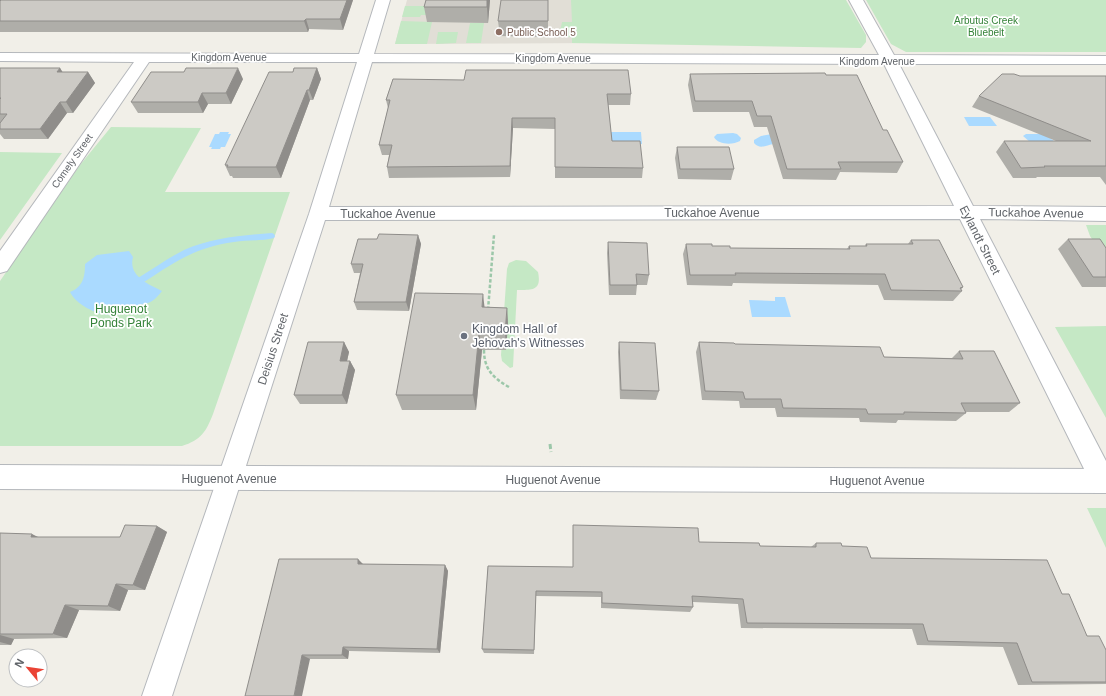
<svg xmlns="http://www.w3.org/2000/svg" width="1106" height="696" font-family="Helvetica,sans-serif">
	<rect width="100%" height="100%" fill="#f1efe8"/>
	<path fill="#e1ded6" d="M407 0H598L601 43 395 44Z"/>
	<path fill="#c5e8c5" d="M571 0H846L866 35V42L861 48 572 43V37H554L561 27 562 22H572Z
		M866 0H1106V52H906L891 44Z
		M405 6H431L429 15H421L420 17H402Z
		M401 21 432 22 427 44H395Z
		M470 23H484L481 43H466Z
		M438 32H458L456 43 436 44Z
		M111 127 201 128 165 192H290L213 414C206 432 201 440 182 446H0V281L80 165Z
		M0 152 62 153 0 240Z
		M1086 225H1106V260L1090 236Z
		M516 260 526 261 538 272C542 291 532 290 517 290L513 367 510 368 502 361 501 355 507 269 509 263Z
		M1106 326V418L1055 327Z
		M1087 508H1106V548Z"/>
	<path fill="#aadaff" d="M964 117H990L997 126H969Z
		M220 132H229L228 134H231L225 147H221L220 149H211L212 147H209L215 134H219Z
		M608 132H641L642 144H608Z
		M733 133 737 134 741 138 740 141C733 145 718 145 714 137L717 134Z
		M772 134 774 144C766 145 760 150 754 143V140L761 136Z
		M1026 134H1044L1054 141 1030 142 1023 136Z
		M129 251 133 257C128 276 148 284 162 291 150 307 146 302 130 307 125 309 121 313 116 314 100 317 77 306 70 292 83 287 85 277 85 264L97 255Z
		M775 297H785L791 317H752L749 300 775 301Z"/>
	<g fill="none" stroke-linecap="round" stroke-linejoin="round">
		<path fill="#aadaff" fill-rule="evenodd" d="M272 233 274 234 275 236 274 238C262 241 247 240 234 242 196 247 175 262 144 282H138L137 280 138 278C153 269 168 258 184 250 211 238 242 235 272 233Z"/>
		<defs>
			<path id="minor" d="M376 0H390L374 54 879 55 849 0H863L894 55 1106 56V64H899L973 206 1106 207V221L980 219 1106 461V492L1103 493 1094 489 960 219 325 220 172 696H142L309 214 357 62H149L7 271 0 273V251L134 62 0 61V53L359 54ZM372 62 884 64 954 206 329 207Z"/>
			<path id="tertiary" d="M0 465 1106 469V493L0 489Z"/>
		</defs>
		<use href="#minor" stroke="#b5b8bc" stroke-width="2"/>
		<use href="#tertiary" stroke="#b5b8bc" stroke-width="2"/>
		<path stroke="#9cc7a9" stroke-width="2.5" stroke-dasharray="3.5 2" stroke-linecap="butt" d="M488 310 494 235
			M484 350C484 369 493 378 509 387"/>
		<path stroke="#9cc7a9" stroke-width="3" stroke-dasharray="5 2.5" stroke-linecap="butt" d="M550 444 551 452"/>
		<use href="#minor" fill="#fff" fill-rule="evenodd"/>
		<use href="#tertiary" fill="#fff" fill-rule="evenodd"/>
	</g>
	<path fill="#afaea9" d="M1 0H353L343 30 309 29 308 32H0V1Z
		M426 0H490L488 23 427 22 424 7Z
		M548 0V37L500 36 498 21Z
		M0 68H60L62 72H88L95 83 73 113H67L48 139H4L0 134Z
		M317 68 321 79 313 100H310L281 178H233L232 176H230L225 165 293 72Z
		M690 74 826 75 883 130 903 162 897 173 840 172 836 180 783 179 767 127H754L749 112H693L688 85Z
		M1020 76H1106V185L1100 177H1037L1036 178H1013L996 152 1004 141H1056L972 107 979 96Z
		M243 79 231 104H208L203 113H138L131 102Z
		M393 79 631 94 630 105H608L612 141 643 168 642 178H555V129L513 128 510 177 389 178 387 167 389 155H382L379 145 388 108 386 100Z
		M677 147 734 169 731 180 678 179 675 158Z
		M418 235 421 244 409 311 357 310 354 302 360 273H354L351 264 377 239Z
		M1068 239 1106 248V287H1082L1058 249Z
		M911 240 963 287 961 290 962 291 953 301 884 300 878 285 733 283 732 286 687 285 683 254 686 244 730 248 847 249 849 246H865L866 244H908Z
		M608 242 649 275 647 285H637L636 295H609L607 253Z
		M485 307 507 308 508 324 506 350H482L476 410H402L396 395Z
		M344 342 349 352 347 361H350L355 370 347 404H300L294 395Z
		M619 342 659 391 656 400 620 399 618 352Z
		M699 342 735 344 884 357 952 358 959 351 1020 403 1009 412H965L966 413 956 421 898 420 896 423 860 422 859 418 777 417 775 408H740L739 401 702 400 696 352Z
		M573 525 699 542 760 546 811 547 816 543 842 546 871 558 1062 594 1087 636 1106 650V684L1018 685 1003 647 917 645 912 629 741 628 738 604 693 602V607L690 612 601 608V597L536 596 534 654 484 653 482 649 488 566 573 567Z
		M157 526 167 532 145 590H128L120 611 79 610 67 638 14 639 11 645H0V533L39 537H120Z
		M363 564 445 565 448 571 440 653 349 651 348 659H310L245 696Z"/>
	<path fill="#8f8d8a" d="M347 0H353L343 30 340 19Z
		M487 0H490L488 23 487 7Z
		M306 19 309 29 308 32 304 21Z
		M60 68 67 79 57 72Z
		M238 68 243 79 231 104 226 93Z
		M317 68 321 79 313 100 309 90Z
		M88 72 95 83 73 113 66 102Z
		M307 90 310 100 281 178 276 167Z
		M202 93 208 104 203 113 198 102Z
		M60 102 67 113 48 139 40 129Z
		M512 118 513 128 510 177V166Z
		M418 235 421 244 409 311 406 302Z
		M483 294 485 311 482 307Z
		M507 308 508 324 506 350 505 333Z
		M479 333 482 350 476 410 473 395Z
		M344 342 349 352 345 370 340 361Z
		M350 361 355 370 347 404 342 395Z
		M157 526 167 532 145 590 133 585Z
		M32 534 46 541 31 537Z
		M358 559 364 565 358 564Z
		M445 565 448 571 440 653 437 649Z
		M116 584 128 590 120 611 108 606Z
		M65 605 79 610 67 638 53 634Z
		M0 635 14 639 11 645 0 642Z
		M343 647 349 651 348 659 342 655Z
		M302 655 310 659 302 696H294Z"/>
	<path fill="#cccac5" stroke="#8f8d8a" d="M1 0H347L340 19H306L304 21H0V1Z
		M426 0H487V7H424Z
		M501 0H548V21H498Z
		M0 68H60L57 72H88L66 102H60L40 129H0V123L7 114H0V99L1 98H0Z
		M186 68H238L226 93H202L198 102H131L151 72H184Z
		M294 68H317L309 90H307L276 167H227L228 165H225L269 72H293Z
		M466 70H628L631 94H607L612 141H640L643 168 555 167V118H512L510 166 387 167 392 145H379L390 100H386L393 79 464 80Z
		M825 73 826 75H857L883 130H887L903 162H838L841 169H787L771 116H757L752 101H695L690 74Z
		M1002 74H1014L1020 76H1106V166H1044L1045 167 1021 168 1004 141H1091L979 96Z
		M677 147H729L734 169H680Z
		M379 234 418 235 406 302H354L363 264H351L358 239H377Z
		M1068 239H1100L1106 248V277H1093Z
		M911 240H939L963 287 960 288 962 291 891 290 885 274 735 273 736 275H690L686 244H712V246H730V248L850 249 849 246H867L866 244H913Z
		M608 242 647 243 649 275 636 274 637 285H610Z
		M415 293 483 294 482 307 507 308 505 333H479L473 395H396Z
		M308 342H344L340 361H350L342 395H294Z
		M619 342 655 343 659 391 621 390Z
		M699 342 734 343 735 344 880 347 884 357 963 359 959 351H994L1020 403H961L966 413 904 412V414H868L866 409 783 408 781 399H745L743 392 705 391Z
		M125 525 157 526 133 585 116 584 108 606 65 605 53 634H0V533L32 534 31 537H120Z
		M573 525 698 528 699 542 759 543 760 546 816 547V543H841L842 546 867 547 871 558 1047 560 1062 594H1069L1087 636H1099L1106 650V682H1032L1017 643 928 641 923 624 747 623 743 599 692 596 693 607 602 603V592L536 591 534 650 482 649 488 566 573 567Z
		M279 559H358V564L445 565 437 649 343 647 342 655H302L294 696H245Z"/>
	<circle fill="#8d6e63" stroke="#fff" stroke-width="1.5" cx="499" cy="32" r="4"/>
	<circle fill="#6b7280" stroke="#fff" stroke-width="1.5" cx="464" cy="336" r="4"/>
	<g text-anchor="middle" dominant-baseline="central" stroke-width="3.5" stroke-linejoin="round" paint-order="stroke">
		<g font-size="10" fill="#348238" stroke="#fff">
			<text x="986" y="20">Arbutus Creek<tspan x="986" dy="12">Bluebelt</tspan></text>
		</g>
		<g font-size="10" fill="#785e54" stroke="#fff" text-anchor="start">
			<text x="507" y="32">Public School 5</text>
		</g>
		<g font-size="10" fill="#5f6368" stroke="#fff">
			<text x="229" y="57">Kingdom Avenue</text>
			<text x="553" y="58">Kingdom Avenue</text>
			<text x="877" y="61">Kingdom Avenue</text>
			<text transform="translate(72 161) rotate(-55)">Comely Street</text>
		</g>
		<g font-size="12" fill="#5f6368" stroke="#fff">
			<text x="712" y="213">Tuckahoe Avenue</text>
			<text transform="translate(1036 213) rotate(1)">Tuckahoe Avenue</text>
			<text x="388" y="214">Tuckahoe Avenue</text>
			<text transform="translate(980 240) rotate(63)">Eylandt Street</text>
			<text transform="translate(273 349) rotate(-72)">Deisius Street</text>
			<text x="229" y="479">Huguenot Avenue</text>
			<text x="553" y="480">Huguenot Avenue</text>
			<text x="877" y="481">Huguenot Avenue</text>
		</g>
		<g font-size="12" fill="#348238" stroke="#fff">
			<text x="121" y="309">Huguenot<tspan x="121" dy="14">Ponds Park</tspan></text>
		</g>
		<g font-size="12" fill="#5b616d" stroke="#fff" text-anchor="start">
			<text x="472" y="329">Kingdom Hall of<tspan x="472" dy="14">Jehovah's Witnesses</tspan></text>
		</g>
	</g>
	<g transform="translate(28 668) rotate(299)"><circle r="19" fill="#ffffff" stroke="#bfc1c3"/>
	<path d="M0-3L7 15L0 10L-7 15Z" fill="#ea4335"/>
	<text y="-6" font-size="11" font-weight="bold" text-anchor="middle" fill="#5f6368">N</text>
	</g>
</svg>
